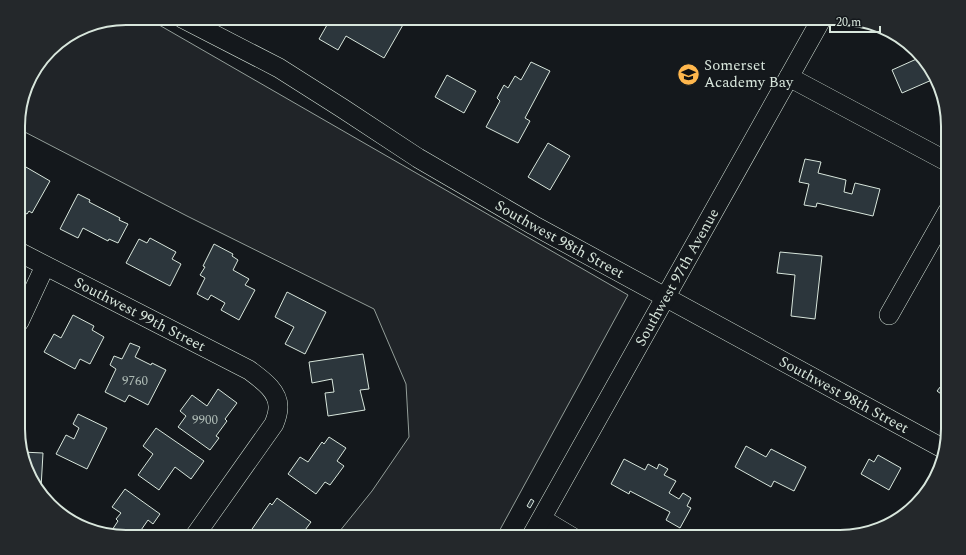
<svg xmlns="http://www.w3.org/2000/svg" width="966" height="555" font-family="Spectral,serif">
	<rect width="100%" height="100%" fill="#14181c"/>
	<path fill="#202428" stroke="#939e99" d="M126 18H147L628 295 496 537H335L372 491 409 437 406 384 374 309 187 216 19 129V112L29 78 55 45 85 26Z"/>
	<path fill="#2c363c" stroke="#d8e6dc" d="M331 18H396L404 23 384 58 346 36 338 50 319 39Z
		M921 57 930 66 934 79 902 93 892 70Z
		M531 62 550 71 525 118 530 121 518 143 486 127 500 101 497 98 504 85 508 88 515 76 521 80Z
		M447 75 476 91 464 113 435 97Z
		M548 143 570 156 550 190 528 177Z
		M805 159 821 162 818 173 846 180 844 192 852 194 855 183 880 189 873 216 817 203 816 207 804 205 809 184 799 182Z
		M19 163 50 181 32 213 29 211 27 214 19 210 21 206 19 205Z
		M78 194 90 200 89 202 120 218 119 220 128 224 118 243 109 239 108 241 83 228 78 238 60 229Z
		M150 238 176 252 172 259 181 264 170 286 126 263 139 239 147 243Z
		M214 244 233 254 232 256 238 260 233 270 249 279 245 285 255 290 239 320 221 310 225 303 211 295 208 300 197 294 205 278 200 275 205 267 203 266Z
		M780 252 822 256 815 319 791 316 795 275 777 273Z
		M287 292 326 312 305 354 285 344 294 327 275 317Z
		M73 315 94 326 92 330 104 337 90 364 80 359 75 369 44 352 54 334 61 338Z
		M130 343 140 347 135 357 151 365 152 363 166 370 148 405 129 395 125 402 105 392 116 369 110 365 114 356 122 359Z
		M363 354 369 389 360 390 365 410 328 416 325 393 334 392 332 379 312 383 309 362Z
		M948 377V399L937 391Z
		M218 389 237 403 225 419 227 421 216 436 219 438 210 450 178 427 186 416 180 411 192 395 207 406Z
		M78 414 107 428 87 469 56 454 66 435 74 439 79 428 73 424Z
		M156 428 204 461 191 479 175 467 159 490 138 475 153 454 143 446Z
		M329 437 346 448 337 461 344 466 330 485 325 482 316 494 288 474 300 457 308 462 322 442 324 444Z
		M746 446 766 457 771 449 806 467 794 491 774 481 771 487 735 467Z
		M22 452 43 453 41 488H36Z
		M878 455 901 468 889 490 861 474 869 459 874 462Z
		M624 459 645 470 648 464 657 469 659 464 668 469 664 475 676 481 669 493 679 499 683 493 691 498 687 506 691 508 680 528 666 520 670 512 630 491 629 494 611 484Z
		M125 489 160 514 153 524 148 520 139 533 145 537H126L110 533 118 521 116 519 121 513 112 507Z
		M277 498 311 522 300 537H257L250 532 270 503 272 505Z
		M531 499 534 501 530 508 527 506Z"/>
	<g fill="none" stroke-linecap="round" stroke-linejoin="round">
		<defs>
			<g id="minor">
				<path id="s1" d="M182 18 279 68 342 108 418 158 533 225 944 449"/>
				<path d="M789 77 948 162"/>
				<path id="s2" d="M19 252 249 370C261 379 279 391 278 408 278 413 276 419 274 424L194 537"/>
				<path d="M889 315 948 211"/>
				<path d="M19 322 45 266"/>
				<path d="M542 519 572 537"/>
				<path id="s3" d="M531 537 822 18"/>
			</g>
		</defs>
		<use href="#minor" stroke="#d8e6dc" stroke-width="20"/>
		<use href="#minor" stroke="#14181c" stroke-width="19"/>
	</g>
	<defs>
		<symbol id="school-disc" viewBox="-11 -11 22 22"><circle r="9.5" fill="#ffb74d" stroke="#14181c"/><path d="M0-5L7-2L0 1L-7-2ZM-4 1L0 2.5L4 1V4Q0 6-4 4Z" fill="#111"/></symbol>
	</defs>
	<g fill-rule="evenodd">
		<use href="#school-disc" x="676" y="62" width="25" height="25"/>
	</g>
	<g text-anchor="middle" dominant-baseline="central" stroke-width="3" stroke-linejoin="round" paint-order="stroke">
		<g font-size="13" fill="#adbab4">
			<text x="135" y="381">9760</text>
			<text x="205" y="420">9900</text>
		</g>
		<g font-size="15" fill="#d8e6dc" stroke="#14181c" text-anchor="start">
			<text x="704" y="65">Somerset<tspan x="704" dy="17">Academy Bay</tspan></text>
		</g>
		<g font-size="15" fill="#d8e6dc" stroke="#14181c">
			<text stroke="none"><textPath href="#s1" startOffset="438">Southwest 98th Street</textPath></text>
			<text stroke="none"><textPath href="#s3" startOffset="298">Southwest 97th Avenue</textPath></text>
			<text stroke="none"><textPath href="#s2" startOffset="136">Southwest 99th Street</textPath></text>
			<text stroke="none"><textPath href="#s1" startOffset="762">Southwest 98th Street</textPath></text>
		</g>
	</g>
	<path d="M0 0H966V555H0ZM126 25H840A101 101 0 0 1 941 126V429A101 101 0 0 1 840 530H126A101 101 0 0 1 25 429V126A101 101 0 0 1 126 25Z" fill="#24282b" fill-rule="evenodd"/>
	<path fill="none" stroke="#d8e6dc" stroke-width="2" d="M126 25H840A101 101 0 0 1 941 126V429A101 101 0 0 1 840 530H126A101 101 0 0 1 25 429V126A101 101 0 0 1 126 25Z"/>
	<path d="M830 26v6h50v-6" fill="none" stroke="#d8e6dc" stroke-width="2"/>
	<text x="836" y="26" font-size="12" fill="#d8e6dc" stroke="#14181c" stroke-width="3" paint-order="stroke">20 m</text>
</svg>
